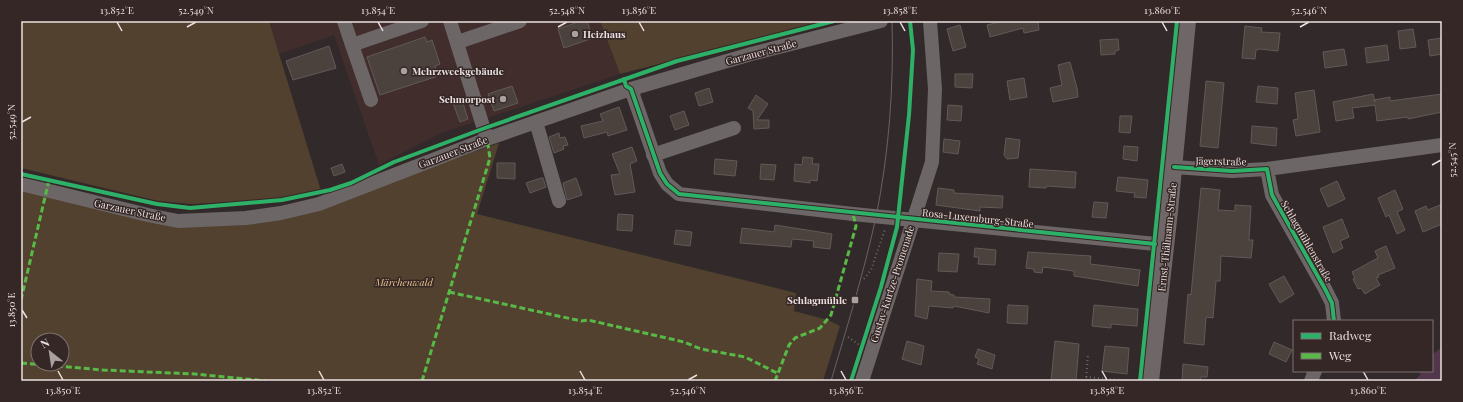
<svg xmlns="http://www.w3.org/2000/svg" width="1463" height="402" font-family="'Playfair Display',serif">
	<rect width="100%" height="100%" fill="#322a2a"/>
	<path fill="#412d2c" d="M269 21H600L620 74 439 134 379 165 334 35 279 54Z"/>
	<path fill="#51412e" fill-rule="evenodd" d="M21 21H269L321 191 269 200 192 204 158 201 21 168Z
		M600 21H824L620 74Z
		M499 143 477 214 796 293 794 311 828 320 840 326 823 381H21V190L148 220 298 214ZM38 340H62V364H38Z"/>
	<path fill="#52374c" d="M1442 347V381H1414L1420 375V371H1432V355Z"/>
	<path fill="#4b413d" stroke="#615a59" d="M581 21H587L593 38 564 48 558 29Z
		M1004 21H1038L1039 30 1024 33 1023 28 990 37 987 25Z
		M960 25 966 47 953 51 947 29Z
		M1245 26 1262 28 1261 32 1280 33 1278 51 1260 49 1256 50 1255 59 1242 58Z
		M1413 29 1416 47 1400 49 1398 31Z
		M425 37 427 42 432 40 440 64 435 66 438 76 380 95 367 57Z
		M1442 38V54L1430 56 1428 40Z
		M1118 39 1119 50 1115 51V54L1101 55 1100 40Z
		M1387 45 1389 60 1367 63 1365 48Z
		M329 46 336 68 293 80 286 61Z
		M1344 49 1347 65 1325 68 1323 52Z
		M1070 62 1077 88 1078 97 1053 102 1050 88 1062 85 1058 65Z
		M955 74H973L972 88 955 87Z
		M1024 78 1027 97 1010 100 1007 81Z
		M1206 81 1224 83 1218 148 1200 146Z
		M512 86 518 103 494 111 488 94Z
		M1258 86 1278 88 1277 104 1256 102Z
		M709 88 713 102 699 106 695 93Z
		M1314 90 1320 132 1296 136 1293 120 1298 119 1295 93Z
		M1373 94 1375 102 1374 100 1390 97V101L1442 94V112L1408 119V117L1377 121 1375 105 1352 108 1354 118 1336 121 1333 102Z
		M756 95 768 104 757 120H769V128L754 129 753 111 748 108Z
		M462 100 468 119 460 122 453 103Z
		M948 105 962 106 961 121 947 120Z
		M619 107 627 130 608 136 607 132 584 138 581 126 603 121 600 114Z
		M684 111 689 125 675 130 670 116Z
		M1120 116H1132L1130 133 1119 132Z
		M1252 126 1277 128 1276 146 1251 143Z
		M559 133 560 138 565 137 568 145 563 146 564 149 554 153 549 137Z
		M1006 138 1020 140 1018 158 1007 159 1004 155Z
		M944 139 960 141 958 154 943 152Z
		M1124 146 1138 147 1137 161 1123 159Z
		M632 147 637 161 630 164 635 192 615 195 611 175 620 174 612 154Z
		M803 157 813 158 812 164H819L817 181 810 180V183L794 181 795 164 802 165Z
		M715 159 737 161 735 176 714 174Z
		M497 163H515V179L497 178Z
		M342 164 345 172 334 176 331 168Z
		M761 164 776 165 774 180 760 179Z
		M1030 169 1076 172 1075 188 1047 186 1046 188 1029 187Z
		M1118 177 1148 180 1146 198 1134 197 1135 193 1116 191Z
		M541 178H543L546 187 530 193 526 183Z
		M576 178 582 195 567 200 563 183Z
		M1337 181 1345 199 1328 207 1320 189Z
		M938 188 954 190V193L1003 196 1002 208 980 207V211L936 205Z
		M1201 188 1220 190 1218 210 1235 211V205L1251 206 1249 240H1253L1251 258 1221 256 1220 281H1216L1213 318 1206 317 1204 345 1184 343 1188 294 1191 295Z
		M1395 190 1403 209 1397 212 1405 230 1397 234 1389 215 1386 217 1378 198Z
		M1094 202 1108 203 1106 218 1092 217Z
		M1440 205 1442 211V224L1423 232 1415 211 1426 206 1428 210Z
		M618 214 633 215 632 231 617 230Z
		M1342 219 1349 237 1340 241 1343 248 1333 253 1323 227Z
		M775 225 832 234 830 249 813 247 814 241 792 239 791 247 740 243 742 228 774 232Z
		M676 230 692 232 690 246 674 244Z
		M1386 246 1395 268 1378 275 1379 277 1376 278 1380 285 1365 294 1361 288 1358 289 1353 279 1355 278 1352 272 1378 258 1375 251Z
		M975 248 996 250 995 265 978 264 979 257H974Z
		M1028 252 1091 256 1090 264 1140 270 1138 286 1074 276V271L1043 267 1042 273 1034 272V269L1026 268Z
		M939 253 959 254 957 272 938 271Z
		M1284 276 1294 294 1280 303 1269 284Z
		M917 279 932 281 931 291 949 292V294L954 295V297L990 299 989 313 954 306 953 308 929 306 927 319 915 316Z
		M1008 305 1028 306 1027 324 1007 323Z
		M1094 305 1138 309 1137 326 1111 324V328L1092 326Z
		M907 341 924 346 921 365 902 359Z
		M1055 341 1079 344 1076 381H1051Z
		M1274 342 1292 350 1286 362 1269 354Z
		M1105 346 1129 348 1127 374 1102 371Z
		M978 349 995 355 992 369 977 364 979 359 975 357Z
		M1183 364 1208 367 1207 377H1201L1200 381H1182Z"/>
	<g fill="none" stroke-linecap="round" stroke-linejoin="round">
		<path stroke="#6e6869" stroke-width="2" stroke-dasharray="1 3" stroke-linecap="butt" d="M899 207C906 145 916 83 910 21
			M864 279 871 270 885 229
			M848 337 861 346
			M1086 377 1131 381
			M1086 381 1088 354"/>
		<path stroke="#6d6667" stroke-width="14" d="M344 21 352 45 422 21
			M450 21 487 139
			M458 42 520 21
			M352 45 371 100
			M631 89 660 173 667 184 679 194 853 214 1166 245
			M536 122 559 201
			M653 155 734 128
			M1174 167 1232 171 1267 169 1442 145
			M1267 169 1272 195 1325 289 1332 303 1334 321
			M21 184 148 215 178 221 246 218 281 213 319 204 487 139 631 89 751 54 881 21
			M862 381 932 162 935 89 930 21
			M1311 381 1315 371"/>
		<path stroke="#6e6667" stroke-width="18" d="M1150 381 1169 211 1187 21"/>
		<path stroke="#696163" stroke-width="1" d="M831 381C847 327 864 272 876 217 889 153 894 86 892 21"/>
		<path stroke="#58b947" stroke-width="3" stroke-dasharray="6 3" stroke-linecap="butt" d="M449 292 581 321 588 320 684 342 701 349 745 357 777 373
			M21 300 49 180
			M21 363 103 370 195 374 266 381
			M422 381 490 158 487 139
			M775 381 789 345 795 338 820 328 831 315 856 226 853 214"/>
		<defs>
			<path id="cycleway" d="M624 79 626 86 631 89 660 173 667 184 679 194 1155 244
				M1174 167 1232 171 1267 169 1272 195 1325 289 1332 303 1334 321
				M21 174 157 204 190 208 282 200 330 190 351 183 394 162 485 128 677 61 834 21
				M851 381 881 287 897 227 909 115 913 50 910 21
				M1140 381 1177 21"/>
		</defs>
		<use href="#cycleway" stroke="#352726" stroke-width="6"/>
		<use href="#cycleway" stroke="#2db169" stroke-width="4"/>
	</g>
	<path fill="none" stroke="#eae0df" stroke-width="1.5" d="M117 22 122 31M378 22 383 31M639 22 644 31M900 22 905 31M1162 22 1167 31M187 27 196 22M558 27 567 22M1300 27 1309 22M22 122 31 117M1432 165 1441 160M22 310 27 318M58 371 63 380M319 371 324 380M580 371 585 380M841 371 846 380M1102 371 1107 380M1363 371 1368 380M688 380 697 375"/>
	<g fill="#aaa0a0" stroke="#352726" stroke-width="1.5">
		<circle cx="575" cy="34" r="4"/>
		<circle cx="404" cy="71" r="4"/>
		<circle cx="503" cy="99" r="4"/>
		<rect x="851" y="296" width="8" height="8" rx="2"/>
	</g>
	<g text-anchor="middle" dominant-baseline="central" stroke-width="3" stroke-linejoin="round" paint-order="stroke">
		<g font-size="10" font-weight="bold" fill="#eae0df" stroke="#352726" text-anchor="start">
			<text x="583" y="34">Heizhaus</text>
			<text x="412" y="71">Mehrzweckgebäude</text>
			<text x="495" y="99" text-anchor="end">Schmorpost</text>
			<text x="847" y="300" text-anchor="end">Schlagmühle</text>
		</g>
		<g font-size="10" fill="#eae0df" stroke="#352726">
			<text transform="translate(761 52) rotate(-15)">Garzauer Straße</text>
			<text transform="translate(453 152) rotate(-21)">Garzauer Straße</text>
			<text transform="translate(1221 161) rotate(1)">Jägerstraße</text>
			<text transform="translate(130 210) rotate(12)">Garzauer Straße</text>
			<text transform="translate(978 218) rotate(6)">Rosa-Luxemburg-Straße</text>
			<text transform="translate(1167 237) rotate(-84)">Ernst-Thälmann-Straße</text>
			<text transform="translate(1307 241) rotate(60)">Schlagmühlenstraße</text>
			<text transform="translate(892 284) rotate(-72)">Gustav-Kurtze-Promenade</text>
		</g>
		<g font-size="10" font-style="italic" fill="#e8c08a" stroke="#352726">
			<text x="404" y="282">Märchenwald</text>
		</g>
	</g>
	<rect width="1463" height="402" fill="none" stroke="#352726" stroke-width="44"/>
	<rect x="1293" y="320" width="140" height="52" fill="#352726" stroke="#7d7170"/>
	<rect x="1301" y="333" width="20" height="6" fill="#2db169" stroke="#7d7170"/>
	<text x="1329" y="340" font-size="12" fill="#eae0df">Radweg</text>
	<rect x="1301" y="353" width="20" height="6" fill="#58b947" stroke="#7d7170"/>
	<text x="1329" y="360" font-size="12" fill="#eae0df">Weg</text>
	<g transform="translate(50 352) rotate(330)"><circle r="19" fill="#352726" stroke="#7d7170"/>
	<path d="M0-3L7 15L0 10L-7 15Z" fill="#aaa0a0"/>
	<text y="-6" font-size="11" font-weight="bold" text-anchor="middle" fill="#eae0df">N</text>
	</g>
	<rect x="22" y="22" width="1419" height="358" fill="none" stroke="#eae0df" stroke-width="1.5"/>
	<g font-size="10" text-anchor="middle" fill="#eae0df">
		<text x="117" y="14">13.852°E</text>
		<text x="196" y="14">52.549°N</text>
		<text x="378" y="14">13.854°E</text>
		<text x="567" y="14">52.548°N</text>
		<text x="639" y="14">13.856°E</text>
		<text x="900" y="14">13.858°E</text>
		<text x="1162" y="14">13.860°E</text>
		<text x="1309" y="14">52.546°N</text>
		<text transform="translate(11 122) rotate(-90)" y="4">52.549°N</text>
		<text transform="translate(1452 160) rotate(-90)" y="4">52.545°N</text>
		<text transform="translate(11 310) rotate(-90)" y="4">13.850°E</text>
		<text x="63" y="394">13.850°E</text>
		<text x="324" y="394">13.852°E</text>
		<text x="585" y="394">13.854°E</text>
		<text x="688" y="394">52.546°N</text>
		<text x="846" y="394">13.856°E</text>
		<text x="1107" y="394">13.858°E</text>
		<text x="1368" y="394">13.860°E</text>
	</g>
</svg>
